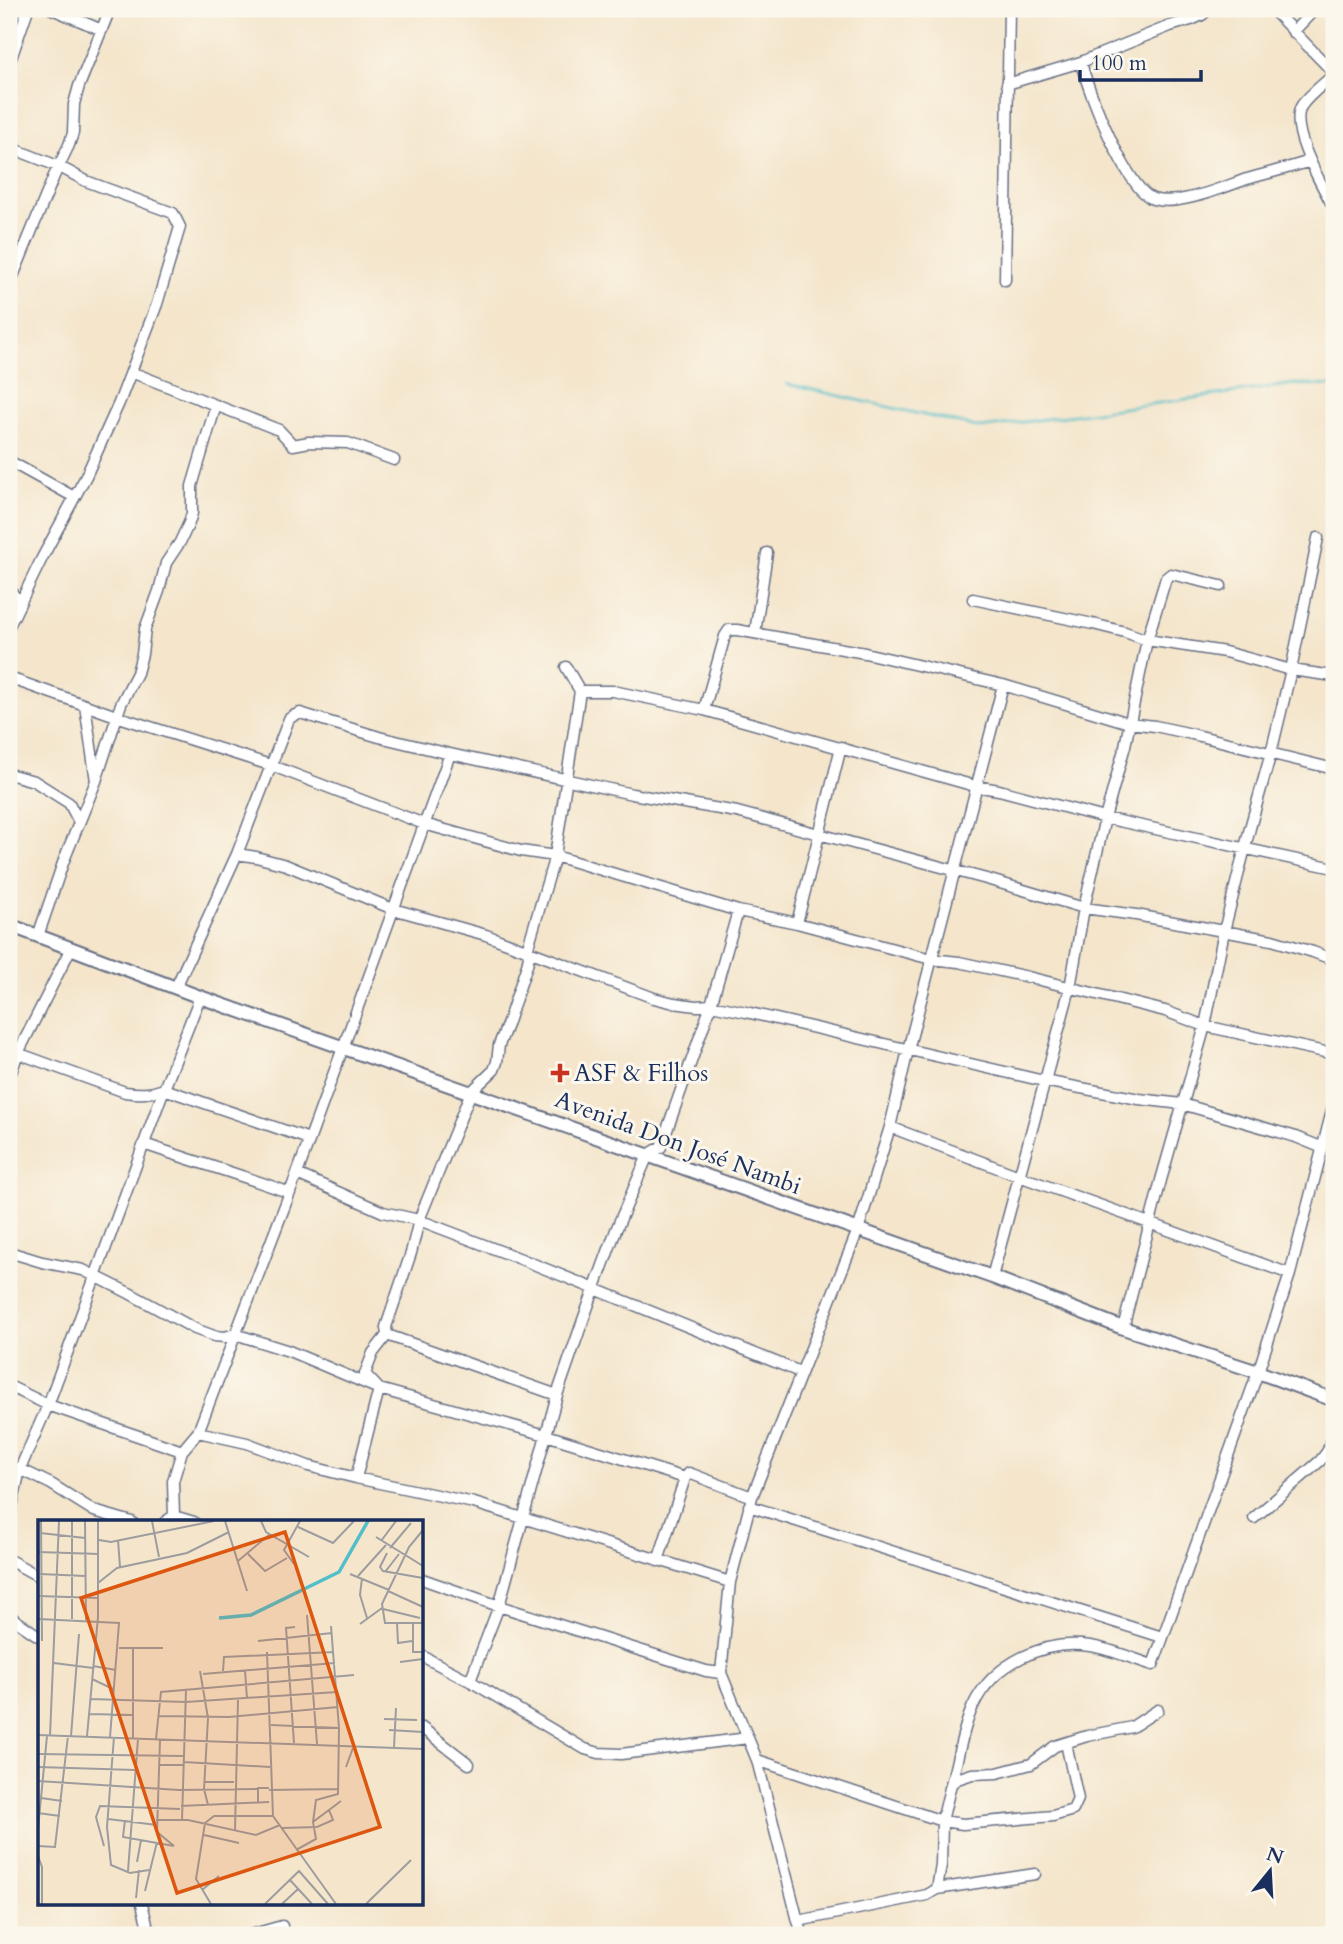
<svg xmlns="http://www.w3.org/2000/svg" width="1343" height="1944" font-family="Cardo,serif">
	<rect width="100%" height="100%" fill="#fbf7ec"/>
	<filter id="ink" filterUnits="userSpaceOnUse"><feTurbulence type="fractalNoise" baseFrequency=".0143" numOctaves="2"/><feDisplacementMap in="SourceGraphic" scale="14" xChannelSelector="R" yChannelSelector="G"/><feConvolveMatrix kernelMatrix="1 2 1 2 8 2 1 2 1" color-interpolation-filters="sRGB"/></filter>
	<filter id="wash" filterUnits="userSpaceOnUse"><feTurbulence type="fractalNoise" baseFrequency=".00686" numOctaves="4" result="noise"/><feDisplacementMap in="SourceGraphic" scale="28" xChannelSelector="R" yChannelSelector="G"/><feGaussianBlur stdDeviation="1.57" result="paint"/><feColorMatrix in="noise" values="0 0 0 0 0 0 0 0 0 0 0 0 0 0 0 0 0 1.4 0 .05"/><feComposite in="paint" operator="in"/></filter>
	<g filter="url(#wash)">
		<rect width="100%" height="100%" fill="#f4e5cb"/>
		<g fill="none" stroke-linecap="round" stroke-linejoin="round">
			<path stroke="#51bec9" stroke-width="2.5" d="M787 384 981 428 1295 384 1334 386"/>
		</g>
	</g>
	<g filter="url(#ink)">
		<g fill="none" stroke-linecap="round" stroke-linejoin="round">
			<defs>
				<path id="minor" d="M52 9 102 30
					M1272 9 1334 73
					M1293 32 1315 9
					M1081 62C1087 89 1127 190 1153 199 1178 207 1223 187 1247 179 1268 173 1289 168 1310 161
					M9 64 28 9
					M1334 74C1324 84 1310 94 1302 105 1287 127 1323 187 1334 208
					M1007 84 1081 62 1170 26 1191 20 1202 15 1209 9
					M9 147 60 167 86 181 173 213 180 227 157 304 119 403 86 476 42 558 9 626
					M1005 280 1009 9
					M9 286 54 176 69 145 73 133 74 104 79 86 110 9
					M131 372 279 430 293 445 309 442 348 443 394 460
					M9 461 74 497
					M9 589 20 603
					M973 599 1093 624 1125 632 1147 640 1225 652 1291 670 1334 676
					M755 633 767 553
					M9 678 119 717 270 765 424 824 521 851 555 856 738 911 797 923 931 959 959 962 1028 977 1165 1011 1205 1026 1334 1054
					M580 691H613L704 710 975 786 999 790 1105 818 1334 868
					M85 705 96 781
					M704 710 725 636 729 630H737L865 653 1003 685 1129 723 1155 726 1192 734 1334 769
					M9 774 34 781 69 803 79 822
					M237 854 256 857 286 865 393 909 486 935 654 998 674 1003 696 1006 711 1005 746 1012 1044 1081 1139 1099 1182 1104 1296 1137 1323 1148
					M797 923 841 747
					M38 936 64 860 96 781 121 704 137 673 142 654 145 629 159 591 166 563 180 542 189 523 192 513V486L216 405
					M176 987 237 854 289 719 293 716 300 713 379 737 450 754 632 794 737 812 990 880 1084 908 1136 915 1272 940 1313 952 1334 960
					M9 1050 125 1092C140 1094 150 1094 164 1089L309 1139
					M9 1078 18 1053 71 948
					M890 1127 1019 1176 1290 1274
					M144 1144C192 1161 242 1175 290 1193
					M297 1174 383 1212 419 1220 521 1259 800 1372
					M9 1252 42 1262 83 1270 129 1293 195 1329 214 1336 225 1337 235 1334 289 1351 379 1389 546 1435 685 1478
					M992 1277 1070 988 1084 908 1105 818 1125 746 1147 640 1166 578 1171 574 1221 586
					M1123 1328 1161 1180 1205 1026 1224 931 1250 828 1271 753 1291 670 1318 538
					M387 1335 557 1395
					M9 1386 48 1405 182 1451
					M198 1432 247 1443 308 1466 356 1478 474 1503 730 1582
					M20 1469 51 1484 94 1511 132 1522
					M356 1478 379 1389 365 1374 373 1353 387 1335 386 1327 411 1253 419 1220 471 1092 494 1070 497 1062 499 1045 507 1025 527 965 529 956 527 950 555 856 580 691 566 667
					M749 1506 1162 1637
					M174 1516 173 1481 182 1451 198 1432 297 1174 450 754
					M174 1516 194 1522
					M1254 1518 1320 1461 1327 1452 1334 1434
					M9 1521 20 1469 48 1405 164 1089 200 997
					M165 1522 174 1516
					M9 1560 40 1577
					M658 1561 685 1478 689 1473 752 1497
					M422 1579 499 1606 706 1671 721 1673
					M9 1616 40 1637
					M422 1656 470 1681 585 1749 599 1753 621 1754 748 1738
					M470 1681 499 1606 557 1395 583 1320 616 1230 648 1155 661 1147 711 1005 738 911
					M422 1728 469 1764
					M757 1760 942 1821 963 1824 1053 1816 1073 1810 1078 1799 1066 1743
					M951 1784C958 1759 962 1730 973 1706 993 1663 1045 1639 1090 1646 1111 1649 1133 1659 1153 1665L1258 1372 1290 1274 1334 1103
					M937 1889 1035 1874
					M142 1904 150 1935
					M798 1921 927 1895 937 1889 941 1865 942 1821 951 1784 957 1779 972 1774 997 1773 1031 1764 1055 1746 1087 1736 1132 1727 1158 1710
					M250 1935 282 1926
					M803 1935 798 1921 757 1760 721 1673 730 1582 752 1497 858 1230 890 1127 908 1050 1003 685"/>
				<path id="tertiary" d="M9 925 200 997 992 1277 1123 1328 1258 1372 1334 1400"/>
			</defs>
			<use href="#minor" stroke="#676f84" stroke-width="13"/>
			<use href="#tertiary" stroke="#676f84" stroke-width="16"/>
			<use href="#minor" stroke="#fff" stroke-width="10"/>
			<use href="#tertiary" stroke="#fff" stroke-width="12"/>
		</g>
	</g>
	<path fill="#c8321e" stroke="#fbf7ec" stroke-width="2.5" d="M556.5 1062.5h7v7h7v7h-7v7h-7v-7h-7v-7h7z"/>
	<g text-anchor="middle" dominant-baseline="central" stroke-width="6" stroke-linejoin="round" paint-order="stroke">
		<g font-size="24" fill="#1b2f5e" stroke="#fbf7ec" text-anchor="start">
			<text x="574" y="1073">ASF &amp; Filhos</text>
		</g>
		<g font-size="24" fill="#1b2f5e" stroke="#fbf7ec">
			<text transform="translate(678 1143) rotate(20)">Avenida Don José Nambi</text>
		</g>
	</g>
	<g transform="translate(38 1520)">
		<rect width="385" height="385" fill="#f4e5cb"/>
		<path fill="none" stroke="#51bec9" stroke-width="3.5" d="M181 98 213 95 301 52 330 1"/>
		<path fill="none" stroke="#9d9c9f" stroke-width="2" d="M3 1 4 121M34 1V99M47 1 48 100M114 1 121 37M187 1 209 71M223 1 228 12 271 37M260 7 295 23 316 1M385 10 371 27 344 84 347 103H385M2 13 47 18M338 17 385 46M61 20 73 22 176 1M80 20 82 47M343 21 358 1M352 28 373 3M0 32 61 34M349 33 342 47 345 51 385 58M210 34 227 51 249 38M200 41 232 14M256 44 246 30 262 1M347 52 361 34M2 54 47 56M312 54 351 70M320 56 348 25M324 58 322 75 329 98M60 63 79 48 149 33 191 12M350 71 385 87M0 76 60 78M385 86V118M345 89 382 98M269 95 279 224M0 99 81 103 72 217M359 103 360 123 374 121M375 103V132H385M322 104 344 88M220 121 294 113M81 128H125M229 132 235 296 298 384M362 142 385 139M16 143 55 148M55 146 78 150M207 150 209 179M162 151 170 198 166 269 170 285M185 151 186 137 296 132M165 154 297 143M54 159 75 169M52 179 148 182 299 172M51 194 95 195M121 196 191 197 300 187M346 199 379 200M233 205 301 208M351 210 385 212M0 215 385 229M12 216 21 1M33 216 41 114M49 216 60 97V1M76 217 69 307 73 345 92 353 111 350M95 218V129M118 219 123 172 316 155M122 220 119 312 136 326M256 223 248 108 257 107M356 227 358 188M0 234 146 236M146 242 232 247M121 245H145M0 247 97 250M308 247 316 225M0 261 141 270 219 269M167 262H196M231 270 300 269M3 278 24 281M220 283V268H231M143 286 231 282M0 293 22 296M70 299 119 305M87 300 85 317 136 326M118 300H150L218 315 242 305M144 300 148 170M275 302 278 280 300 274 301 208 293 106M244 308 279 307 295 300 291 290M0 309 9 216M197 310 200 180M166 315 201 323M0 326 17 327 30 216M66 326 58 297 62 286 142 289M258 330 278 319 275 302 303 281M0 336 4 347V384M99 342 103 320M90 351 100 219M252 360 274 384M164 370 181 356M107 371 119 322M98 378 101 350M173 384 158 359 167 303 176 296H235M227 384 261 351 290 384M244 384 260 369M328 384 373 340"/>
		<path fill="#de5710" fill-opacity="0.15" stroke="#de5710" stroke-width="3.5" d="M247 12 342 307 139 373 43 78Z"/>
		<rect width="385" height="385" fill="none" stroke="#1b2f5e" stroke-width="3.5"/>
	</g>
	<rect width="1343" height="1944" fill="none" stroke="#fbf7ec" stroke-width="35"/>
	<g transform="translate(1270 1871) rotate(18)" stroke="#fbf7ec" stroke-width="5" paint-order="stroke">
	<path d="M0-5L12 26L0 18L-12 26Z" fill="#1b2f5e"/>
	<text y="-10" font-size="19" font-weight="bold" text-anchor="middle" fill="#1b2f5e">N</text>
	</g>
	<path d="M1080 70v10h121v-10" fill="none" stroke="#1b2f5e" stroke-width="3.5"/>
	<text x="1091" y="70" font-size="21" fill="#1b2f5e" stroke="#fbf7ec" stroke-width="5" paint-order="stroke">100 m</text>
</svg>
